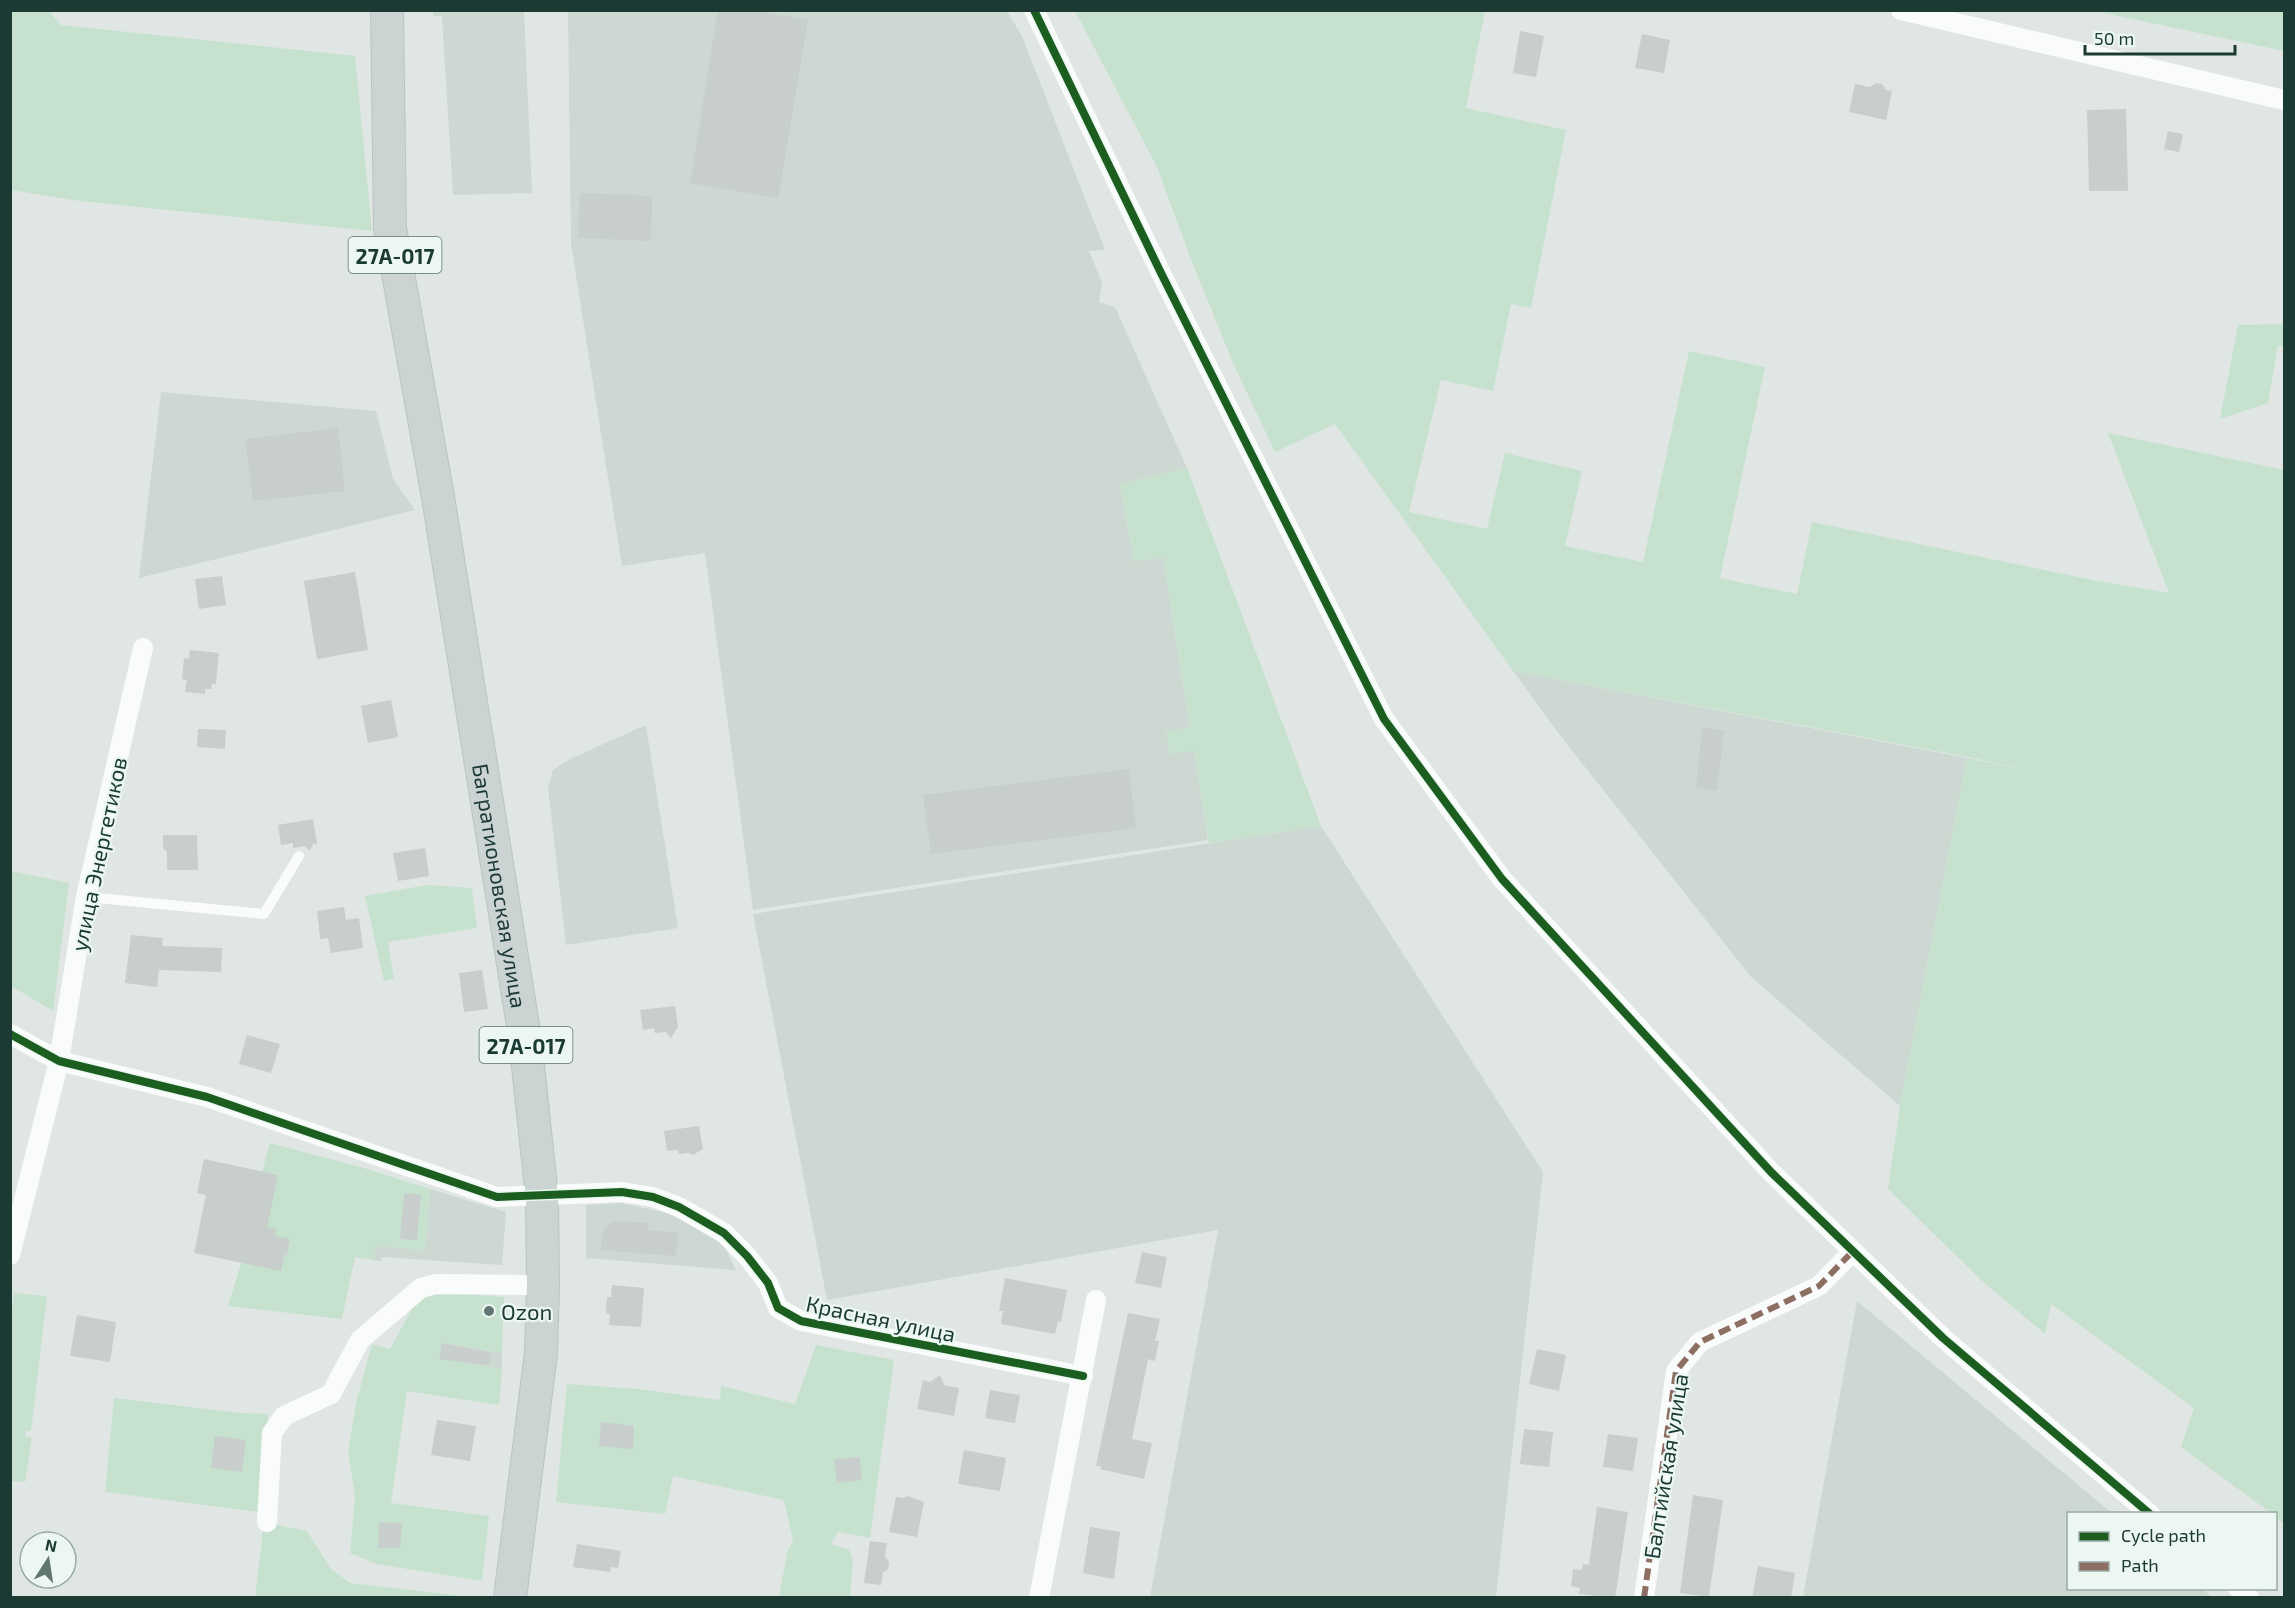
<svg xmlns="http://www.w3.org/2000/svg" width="2295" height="1608" font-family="'Exo 2',sans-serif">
	<rect width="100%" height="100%" fill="#e0e6e3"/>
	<path fill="#cdd8d3" d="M433 11H524L532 193 453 195 442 16H433Z
		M568 11H1007L1022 36 1105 250 1089 251 1102 282 1099 302 1115 307 1187 468 1120 484 1134 561 1163 557 1190 728 1166 732 1170 754 1194 750 1208 840 753 910 705 553 622 566 571 244Z
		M161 392 376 411 393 479 415 510 139 578Z
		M1513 671 1967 758 1900 1106 1751 977 1559 734Z
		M646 725 678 928 566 945 548 788 553 770 570 759Z
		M1321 826 1543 1172 1496 1597H1150L1218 1230 827 1300 753 914Z
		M430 1189 506 1212 502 1265 382 1257 381 1261 373 1260 375 1246 425 1250Z
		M621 1203 663 1212 685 1220 723 1243 736 1270 586 1258V1205Z
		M1857 1301 2112 1513 2068 1514V1588L2202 1589 2212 1597H1803Z
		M442 1343 502 1353V1369L439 1358Z"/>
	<path fill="#c6e2cf" d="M11 10 49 11 61 25 355 56 372 231 80 201 11 190Z
		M1075 11H1485L1466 108 1566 130 1531 308 1511 304 1493 391 1441 380 1409 512 1487 529 1505 453 1582 471 1565 546 1643 562 1689 351 1765 367 1720 578 1797 594 1812 522 2093 580 2169 593 2108 433 2284 470V1524L2276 1517V1514L2271 1513 2181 1447 2194 1408 2051 1304 2045 1334 1980 1279 1888 1189 1900 1106 1967 758 2041 773 1968 757 1513 671 1335 424 1275 452 1233 363 1189 254 1157 167Z
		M2095 11H2284V51Z
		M2284 324V347L2278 346 2268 403 2220 419 2238 325Z
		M1187 468 1321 826 1209 843 1194 751 1170 754 1166 732 1190 727 1163 557 1134 561 1120 484Z
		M11 871 69 883 53 1011 11 986Z
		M427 885 472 888 477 928 388 942 394 979 384 981 365 896Z
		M270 1143 364 1168 430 1189 425 1250 376 1246 373 1260 355 1257 342 1319 228 1306 243 1257 251 1211Z
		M422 1290 504 1297 502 1353 443 1343 439 1358 502 1369 499 1405 407 1391 391 1503 489 1516 482 1581 377 1564 350 1553 355 1496 348 1452 356 1403 372 1344 390 1349Z
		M14 1293 47 1296 31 1431H26L25 1436 32 1438 25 1482 11 1481 10 1322Z
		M816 1345 894 1360 870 1538 838 1532 831 1544 849 1550 853 1560 850 1597H779L787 1553 793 1540 784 1500 673 1476 665 1514 556 1502 567 1384 638 1389 720 1400 721 1386 795 1404Z
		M114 1398 240 1413 268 1414 265 1513 105 1492Z
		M264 1522 307 1531 330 1568 350 1583 480 1598H255Z"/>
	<path fill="#c7cecb" d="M718 10H750L808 20 778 198 690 183Z
		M1520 31 1544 36 1536 77 1513 73Z
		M1642 34 1670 40 1664 73 1635 68Z
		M1876 83 1882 84 1886 90 1892 91 1886 120 1849 112 1855 84 1870 87Z
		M2126 109 2128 191H2089L2087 110Z
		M2168 131 2183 134 2179 152 2164 149Z
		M580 193 652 196 651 241 578 238Z
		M338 428 345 491 253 501 245 439Z
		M355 572 368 650 317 659 304 581Z
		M222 576 226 605 199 609 195 579Z
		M190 650 219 653 216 684H212L211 689H205V694L185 692 187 680 182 679 184 658 189 659Z
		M391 700 398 737 368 743 361 706Z
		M1702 728 1724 730 1717 791 1696 788Z
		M198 729 226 730 225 749 197 747Z
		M1129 769 1136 828 931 854 923 795Z
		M313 819 317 844H313L310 851 304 846 293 848V843L281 845 278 825Z
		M163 835H197L198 870H167V852L163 848Z
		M425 848 429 876 398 881 393 853Z
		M344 907 346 920 359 918 363 948 331 953 328 938 320 939V937L317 911Z
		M131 935 163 938 162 946 222 948 221 972 159 970 157 987 125 983Z
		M482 970 488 1009 464 1012 459 973Z
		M675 1006 678 1027 671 1038 666 1032 655 1033 654 1028 643 1030 640 1010Z
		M247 1035 280 1044 271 1073 239 1064Z
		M699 1126 703 1149 693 1155 689 1153 679 1154 678 1150 667 1151 664 1131Z
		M204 1159 278 1175 267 1227 276 1229 275 1236 290 1239 287 1255H284L281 1271 194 1253 206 1195 197 1193Z
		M404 1193 421 1195 417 1240 400 1239Z
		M613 1221 648 1223 647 1230 678 1233 676 1256 601 1250 602 1231Z
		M1142 1252 1167 1257 1161 1288 1135 1283Z
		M1005 1278 1067 1290 1061 1322 1058 1321 1055 1334 1001 1324 1003 1311H999Z
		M612 1285 644 1288 641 1327 609 1325 610 1314 606 1313 607 1297H611Z
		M1128 1313 1160 1319 1155 1341H1159L1155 1361 1148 1359 1132 1439 1152 1443 1144 1479 1100 1469 1101 1466H1096Z
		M77 1315 116 1322 110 1362 70 1356Z
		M442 1343 491 1353 489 1365 439 1359Z
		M1537 1349 1566 1355 1559 1391 1529 1384Z
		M940 1375 944 1385 959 1388 954 1416 917 1409 923 1380 930 1382Z
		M990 1390 1020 1395 1015 1423 985 1418Z
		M437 1420 476 1426 470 1461 431 1455Z
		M601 1422 634 1426 633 1449 599 1446Z
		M1524 1429 1553 1432 1549 1467 1520 1464Z
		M1608 1434 1638 1438 1633 1471 1603 1467Z
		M215 1436 246 1440 242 1472 211 1468Z
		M964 1450 1006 1458 1000 1491 958 1484Z
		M860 1457 862 1480 837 1483 834 1459Z
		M1693 1495 1723 1500 1709 1597 1680 1593Z
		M907 1496 924 1502 917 1537 889 1532 896 1497 904 1498Z
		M1597 1507 1628 1512 1615 1598 1579 1594 1580 1588 1571 1586 1573 1569 1582 1570 1583 1564 1589 1565Z
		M379 1522 402 1523 400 1548H378Z
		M1090 1527 1120 1532 1114 1579 1083 1573Z
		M870 1541 887 1543 885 1556 889 1562 888 1569 883 1572 881 1585 864 1583Z
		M577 1544 621 1551 618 1568 611 1567 610 1572 573 1567Z
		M1758 1566 1795 1573 1791 1598H1752Z"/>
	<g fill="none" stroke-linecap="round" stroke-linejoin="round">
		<defs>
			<g id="primary">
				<path id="s1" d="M387 10 390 228 438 497 525 1038 542 1197 543 1285 541 1353 510 1598"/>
			</g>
		</defs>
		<use href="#primary" stroke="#bac4c1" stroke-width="34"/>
		<path stroke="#fafbfb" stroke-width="10" d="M86 897 264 914 299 856"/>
		<path stroke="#fafbfb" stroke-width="20" d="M1034 10 1160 271 1384 719 1502 879 1771 1172 1943 1338 2150 1514
			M1901 10 2284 100
			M10 1034 59 1061 207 1097 497 1197 622 1192 653 1197 679 1207 724 1233 747 1256 768 1283 778 1308 801 1321 1083 1376
			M10 1255 59 1061 86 897 143 648
			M267 1522 272 1433 284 1416 331 1394 360 1340 421 1288 436 1284 543 1285
			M2238 1588 2249 1598
			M1039 1598 1096 1300
			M1644 1598 1676 1371 1700 1342 1819 1286 1853 1251"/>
		<use href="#primary" stroke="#cbd4d2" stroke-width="32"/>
		<path stroke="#8d6e63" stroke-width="6" stroke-dasharray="12 6" stroke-linecap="butt" d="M1644 1598 1676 1371 1700 1342 1819 1286 1853 1251"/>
		<defs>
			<path id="cycleway" d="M1034 10 1160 271 1384 719 1502 879 1771 1172 1943 1338 2150 1514
				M10 1034 59 1061 207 1097 497 1197 622 1192 653 1197 679 1207 724 1233 747 1256 768 1283 778 1308 801 1321 1083 1376"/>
		</defs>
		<use href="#cycleway" stroke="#ecf7f2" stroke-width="11"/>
		<use href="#cycleway" stroke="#1b5e20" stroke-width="8"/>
	</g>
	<circle fill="#617671" stroke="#ecf7f2" stroke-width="2" cx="489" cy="1311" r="6"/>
	<g text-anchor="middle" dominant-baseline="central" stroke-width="4.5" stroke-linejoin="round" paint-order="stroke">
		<g fill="#ecf7f2" stroke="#5a736d" stroke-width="1.5">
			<rect x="348.5" y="237" width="93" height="36" rx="4.5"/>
			<rect x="479.5" y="1027" width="93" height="36" rx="4.5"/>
		</g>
		<g font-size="21" font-weight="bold" fill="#1c3a34">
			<text x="395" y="255">27А-017</text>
			<text x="526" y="1045">27А-017</text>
		</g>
		<g font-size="22" fill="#1c3a34" stroke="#ecf7f2">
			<text transform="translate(98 854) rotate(-78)">улица Энергетиков</text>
			<text stroke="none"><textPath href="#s1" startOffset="885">Багратионовская улица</textPath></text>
			<text transform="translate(881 1318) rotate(12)">Красная улица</text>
			<text transform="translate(1665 1466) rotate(-81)">Балтийская улица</text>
		</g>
		<g font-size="22" fill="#1c3a34" stroke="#ecf7f2" text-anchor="start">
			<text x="501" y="1311">Ozon</text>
		</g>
	</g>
	<rect width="2295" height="1608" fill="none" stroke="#1c3a34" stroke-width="24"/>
	<rect x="2067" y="1512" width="210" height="78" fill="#ecf7f2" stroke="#99aba6" stroke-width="1.5"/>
	<rect x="2079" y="1532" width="30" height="9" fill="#1b5e20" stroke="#99aba6" stroke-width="1.5"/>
	<text x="2121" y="1542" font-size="18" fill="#1c3a34">Cycle path</text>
	<rect x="2079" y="1562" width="30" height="9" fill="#8d6e63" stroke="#99aba6" stroke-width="1.5"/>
	<text x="2121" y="1572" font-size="18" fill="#1c3a34">Path</text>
	<g transform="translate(48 1560) rotate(12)"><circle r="28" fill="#ecf7f2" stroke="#99aba6" stroke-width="1.5"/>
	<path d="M0-4.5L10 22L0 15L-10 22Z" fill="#617671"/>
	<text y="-9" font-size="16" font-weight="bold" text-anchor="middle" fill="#1c3a34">N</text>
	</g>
	<path d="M2085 45v9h150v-9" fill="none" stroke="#1c3a34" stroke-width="3"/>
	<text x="2094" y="45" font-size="18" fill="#1c3a34" stroke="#ecf7f2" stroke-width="4.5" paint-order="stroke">50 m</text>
</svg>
